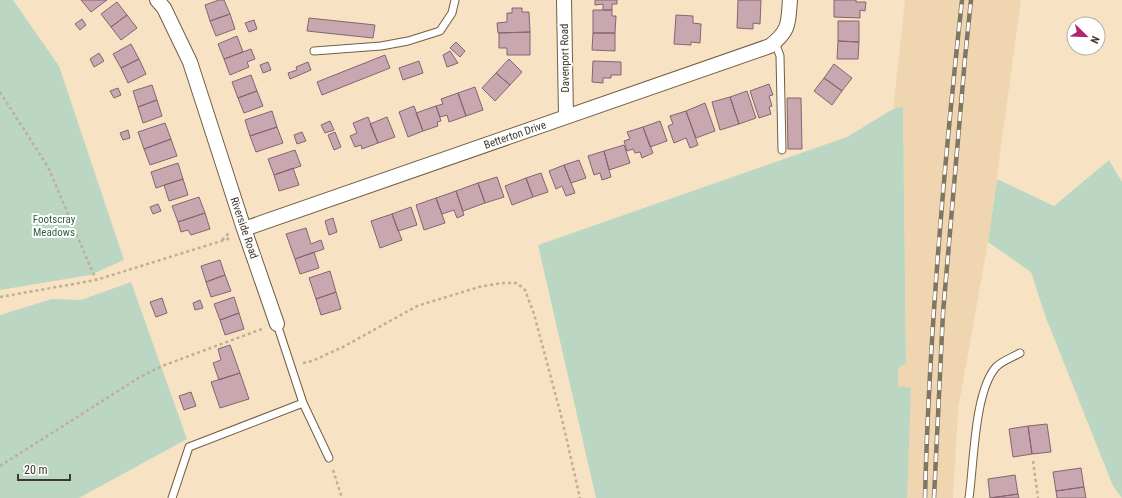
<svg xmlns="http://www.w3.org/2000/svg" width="1122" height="498" font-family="'Roboto Condensed',sans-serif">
	<rect width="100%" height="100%" fill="#f7e3c3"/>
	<path fill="#efd6b1" d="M905 0H1021L988 242 958 410 953 498H896L898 368 906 362 903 106 893 109Z"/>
	<path fill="#bbd7c3" d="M0 0H13L59 66 124 260 90 275 0 290Z
		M903 106 906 363 898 368V386L911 388 907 498H596L538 245 847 137 893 109Z
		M1109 160 1122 182V498L1113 486 1046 318 1031 272 988 242 997 179 1054 206Z
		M131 282 187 439 79 498H0V315L52 299 81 300Z"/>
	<path fill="#c8a7b1" stroke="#86646f" d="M81 0H107L91 12Z
		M219 0H224L230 14 210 21 205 5Z
		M595 0H617V4H612V10H603V4L595 5Z
		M738 0H761L760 24 753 23V29L737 28Z
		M834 0H856V2H866L865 11 860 10V18L834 17Z
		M117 2 127 15 111 27 101 14Z
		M512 8H522V12H529L530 32 498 33 497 23 507 22V13H512Z
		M593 10H612V16H616L615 33H593Z
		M230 14 235 29 216 36 210 21Z
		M127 15 137 28 121 40 111 27Z
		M676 15 693 16V23L701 24 700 43 691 42V45L674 44Z
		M309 18 375 25 373 38 307 31Z
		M82 19 86 25 80 30 75 24Z
		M254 20 257 29 249 32 245 23Z
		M838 21H859V42L838 41Z
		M530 32V55H507V48H499V33Z
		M593 33H615V51L592 50Z
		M237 36 243 52 224 59 218 44Z
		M838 41 859 42 858 59H837Z
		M456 42 465 51 460 57 450 48Z
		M131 44 139 59 121 68 113 54Z
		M251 49 255 59 247 62 249 67 230 75 224 59Z
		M450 51 458 63 447 67 443 55Z
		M99 53 104 61 94 67 90 59Z
		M385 55 390 68 322 95 317 82Z
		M139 59 146 74 128 83 121 68Z
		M509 59 522 72 510 85 496 73Z
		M419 61 423 73 403 80 399 68Z
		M593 61 621 62V75H611V78H603V83L592 82Z
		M268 62 271 70 263 73 260 65Z
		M308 62 311 70 290 79 288 73 297 70 296 67Z
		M834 64 852 78 842 91 824 78Z
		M496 73 510 85 495 101 482 88Z
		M251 75 257 91 238 98 232 82Z
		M824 78 842 91 832 105 814 91Z
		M769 84 773 95 769 96 772 106 769 107 771 114 759 118 750 91Z
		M152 85 157 100 138 107 133 91Z
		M475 87 483 110 466 116 458 93Z
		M118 88 121 95 114 98 110 91Z
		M257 91 263 106 244 113 238 98Z
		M747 91 756 118 739 124 730 97Z
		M458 93 466 116 449 122 447 115 440 117 436 106 443 104 441 99Z
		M730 97 739 124 720 130 712 102Z
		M787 98H801L802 149H788Z
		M157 100 162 116 143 123 138 107Z
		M705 103 715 131 696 138 686 111Z
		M414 106 423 131 408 137 399 112Z
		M436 106 441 121 437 122 438 126 423 131 416 113Z
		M272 111 277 127 250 136 245 120Z
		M686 111 698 145 690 148 686 138 674 143 668 126 673 124 670 116Z
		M368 117 378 143 362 149 361 145 355 147 350 136 357 133 353 123Z
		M387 117 395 137 378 143 370 124Z
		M330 121 334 130 325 133 321 125Z
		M660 121 667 141 650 147 643 127Z
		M165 123 171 139 144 149 138 132Z
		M277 127 283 143 256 152 250 136Z
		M643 127 653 153 642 158 640 152 635 153 633 149 627 151 624 141 630 139 627 132Z
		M128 130 130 138 123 140 120 133Z
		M302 132 306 141 297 144 294 135Z
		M335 132 341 147 334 150 328 135Z
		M171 139 177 156 150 165 144 149Z
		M624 145 630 163 609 170 604 151Z
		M295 150 301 166 274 175 268 159Z
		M604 151 611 177 602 180 600 173 594 175 588 156Z
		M579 160 586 178 571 183 564 165Z
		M178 163 183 179 156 188 151 172Z
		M564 165 575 193 566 196 562 186 556 189 549 171Z
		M293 168 299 185 279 191 274 175Z
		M541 173 548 192 533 197 526 178Z
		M497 177 504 197 485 203 478 183Z
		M526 178 533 197 512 205 505 186Z
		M183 179 188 195 169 201 164 185Z
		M478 183 485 203 463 211 456 191Z
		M456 191 464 215 457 218 454 210 442 214 436 198Z
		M199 197 205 213 178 222 172 206Z
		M436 198 445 223 424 230 416 205Z
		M158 204 161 211 153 214 150 207Z
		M411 207 417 225 398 231 392 214Z
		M205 213 210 229 191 235 188 230 181 232 178 222Z
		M392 214 402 240 380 248 371 221Z
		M333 218 337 232 329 235 325 221Z
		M306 228 311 244 321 240 324 249 295 259 286 234Z
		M314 252 319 268 300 274 295 259Z
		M220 260 225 275 206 282 201 266Z
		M330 271 336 292 316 299 309 278Z
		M225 275 231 291 211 297 206 282Z
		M336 292 341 309 321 315 316 299Z
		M234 297 239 313 220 320 214 304Z
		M162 298 167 313 156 317 150 302Z
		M200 300 203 308 195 310 193 303Z
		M239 313 244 329 225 335 220 320Z
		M230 345 240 373 219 380 213 363 221 360 218 349Z
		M240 373 249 399 220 408 211 382Z
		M191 392 196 406 184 410 179 396Z
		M1047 424 1051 452 1032 454 1028 426Z
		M1028 426 1032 454 1013 457 1009 429Z
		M1081 468 1084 487 1056 491 1053 472Z
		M1015 475 1018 494 990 498 988 479Z
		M1084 487 1086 498H1057L1056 491Z
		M1018 494 1019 498H990Z"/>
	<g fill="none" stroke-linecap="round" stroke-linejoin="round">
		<defs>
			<path id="service" d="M775 42 780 56 782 150
				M314 51 381 46 408 41 440 31 452 13 455 0
				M277 324 303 403 329 458
				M172 498 189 447 303 403
				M969 498C974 464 974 392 996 367 1002 361 1013 357 1020 353"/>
			<path id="minor" d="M157 0 164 8 190 62 244 229 277 324
				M564 0 566 117
				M244 229 770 46C790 30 788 24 790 0"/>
		</defs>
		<use href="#service" stroke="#715f44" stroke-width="9"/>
		<use href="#minor" stroke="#715f44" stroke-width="16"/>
		<path stroke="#bfaf94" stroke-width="2.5" stroke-dasharray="3 3" stroke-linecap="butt" d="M0 92 48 167 96 280
			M222 240 230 232
			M0 297 96 280 231 238
			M303 363 312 361 343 347 417 306 479 287 501 283H517L525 290 534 314 562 419 580 498
			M1033 461 1038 498
			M0 466 140 377 162 366 262 329
			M333 470 342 498"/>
		<use href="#service" stroke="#fff" stroke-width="7"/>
		<use href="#minor" stroke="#fff" stroke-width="14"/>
		<defs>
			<path id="rail" d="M925 498C929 332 944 165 962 0
				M934 498 943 313 965 58 971 0"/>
		</defs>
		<use href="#rail" stroke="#827662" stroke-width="4.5"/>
		<use href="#rail" stroke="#fff" stroke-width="3" stroke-dasharray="9" stroke-linecap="butt"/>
	</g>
	<g text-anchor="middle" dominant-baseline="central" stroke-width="4" stroke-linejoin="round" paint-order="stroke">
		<g font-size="11" fill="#40382b" stroke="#fff">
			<text transform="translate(565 58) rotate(-91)">Davenport Road</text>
			<text transform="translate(515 135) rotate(-19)">Betterton Drive</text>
			<text transform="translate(244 228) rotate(71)">Riverside Road</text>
		</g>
		<g font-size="11" fill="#326244" stroke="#fff">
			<text x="54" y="219">Footscray<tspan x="54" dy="13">Meadows</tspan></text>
		</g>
	</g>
	<g transform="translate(1086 36) rotate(113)"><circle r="19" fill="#ffffff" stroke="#b3afaa"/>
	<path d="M0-3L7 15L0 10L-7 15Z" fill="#ae286f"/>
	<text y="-6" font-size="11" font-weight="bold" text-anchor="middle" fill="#40382b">N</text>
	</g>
	<path d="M18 474v6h52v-6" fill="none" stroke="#40382b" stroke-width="2"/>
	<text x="24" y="474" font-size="12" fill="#40382b" stroke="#ffffff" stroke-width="3" paint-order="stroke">20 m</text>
</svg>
